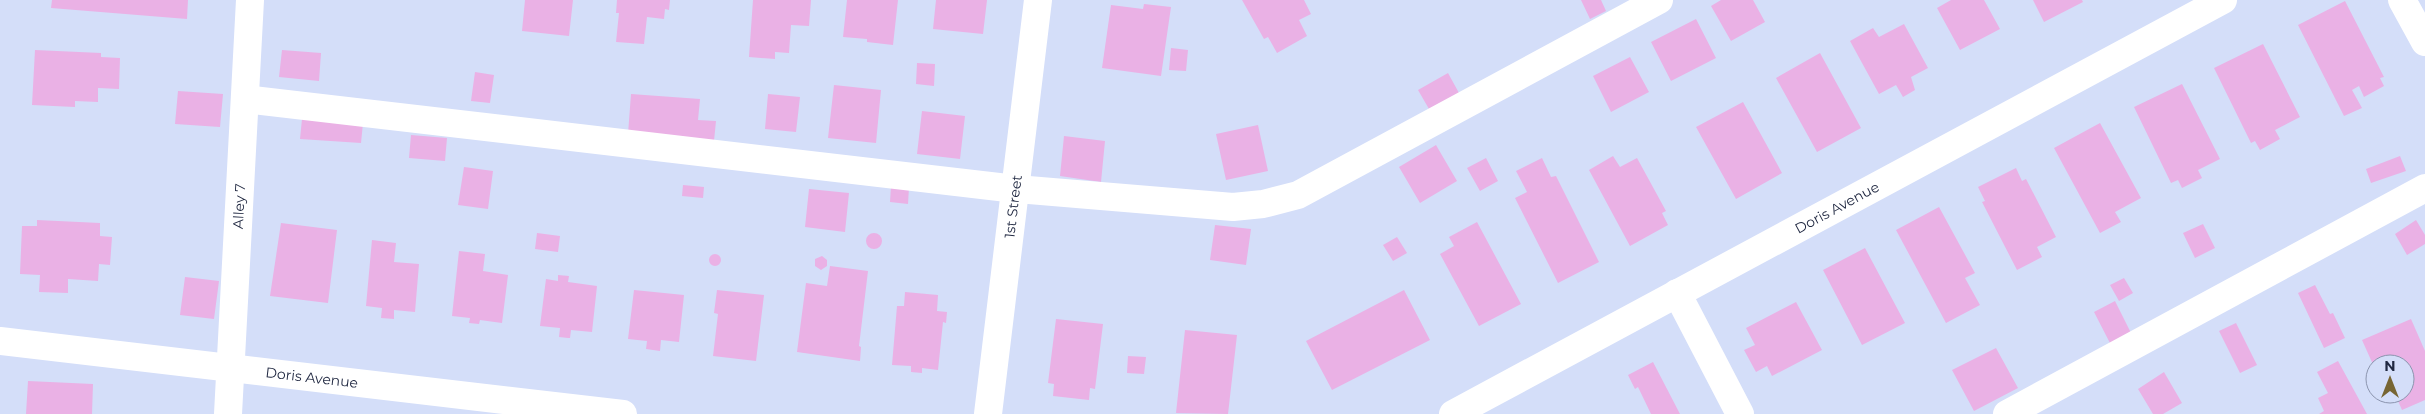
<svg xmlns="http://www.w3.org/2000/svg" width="2425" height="414" font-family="Montserrat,sans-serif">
	<rect width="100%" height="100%" fill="#d4def9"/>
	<path fill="#eab1e5" d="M52 0H188L187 19 51 8Z
		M525 0H573L569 36 522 31Z
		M617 0H670L669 10 665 9 664 19 647 17 644 44 616 42 619 13H616Z
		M753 0H811L809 26 791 25 789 53 775 52V59L749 57Z
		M847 0H898L893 45 867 42V39L843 37Z
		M936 0H987L983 34 933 29Z
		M1242 0H1304L1311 14 1299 20 1307 36 1277 53 1268 37 1264 39Z
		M1581 0H1601L1606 11 1590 19Z
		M1721 0H1753L1765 22 1731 41 1711 6Z
		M1951 0H1984L2000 29 1960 50 1937 8Z
		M2033 0H2082L2083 2 2044 22Z
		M2345 1 2384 77 2380 78 2384 86 2364 97 2359 86 2352 90 2362 108 2344 116 2298 25Z
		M1144 4 1171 7 1161 76 1102 68 1111 5 1143 9Z
		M1696 19 1716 58 1671 81 1651 42Z
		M1904 24 1928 68 1911 77 1915 90 1903 97 1896 85 1879 94 1850 41 1873 28 1879 37Z
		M2263 44 2300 117 2275 130 2280 139 2260 150 2255 141 2251 143 2214 68Z
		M1171 48 1188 50 1186 71 1169 70Z
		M35 50 101 53V57L120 58 119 89 98 88V102L75 101V107L32 105Z
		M282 50 321 53 319 81 279 77Z
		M1820 53 1861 128 1817 152 1776 78Z
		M1630 57 1649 92 1611 112 1593 76Z
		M917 63 935 64 934 86 916 84Z
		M475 72 494 75 490 103 471 101Z
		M1448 73 1459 93 1429 109 1418 90Z
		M2182 84 2220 159 2198 170 2202 178 2182 188 2178 180 2171 183 2134 107Z
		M834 85 881 90 876 143 828 138Z
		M178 91 223 94 220 127 175 124Z
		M631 94 700 99 698 120 716 121 714 141 628 134Z
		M768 94 800 97 796 132 765 129Z
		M1743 102 1782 173 1736 199 1696 127Z
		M922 111 965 116 960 159 917 154Z
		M302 119 363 123 361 143 300 139Z
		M2100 123 2141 198 2115 212 2121 222 2100 233 2054 148Z
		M1258 125 1268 171 1226 180 1216 134Z
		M411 135 447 138 445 161 409 158Z
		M1064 136 1105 141 1101 182 1060 176Z
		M1436 145 1457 181 1420 203 1399 167Z
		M1613 156 1620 167 1637 158 1666 211 1662 213 1668 225 1630 246 1589 170Z
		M2400 156 2406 171 2371 183 2366 169Z
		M1486 158 1498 181 1480 191 1467 168Z
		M1542 158 1551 177 1556 176 1599 262 1558 283 1515 198 1527 192 1516 171Z
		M464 167 493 171 488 209 458 205Z
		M2016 168 2022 181 2026 179 2056 237 2037 247 2042 257 2017 270 1982 202 1985 201 1978 187Z
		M683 185 704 187 703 198 682 196Z
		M891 186 909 187 908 204 890 202Z
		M809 189 849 193 845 232 805 227Z
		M1939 207 1975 273 1965 278 1980 305 1946 323 1896 230Z
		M37 220 100 223V236L112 237 110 265 99 264 98 281 68 279V293L39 292 40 275 20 274 22 226H37Z
		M2416 220 2425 235V244L2407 255 2395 234Z
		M1477 222 1521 304 1479 326 1440 254 1454 246 1449 237Z
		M281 223 337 230 328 303 270 296Z
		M2203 224 2215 248 2195 258 2183 233Z
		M1215 225 1251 229 1246 265 1210 260Z
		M866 241a8 8 0 1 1 16 0a8 8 0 1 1-16 0Z
		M537 233 560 236 558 252 535 249Z
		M1397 237 1407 253 1393 261 1383 245Z
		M372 240 396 243 394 262 419 264 415 312 394 310V319L381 318 382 308 366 306Z
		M1865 248 1905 323 1862 345 1823 270Z
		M459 251 485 254 483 271 508 275 502 323 480 320 479 324 469 323 470 318 452 316Z
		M709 260a6 6 0 1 1 12 0a6 6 0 1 1-12 0Z
		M822 256 827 260V266L821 270 815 266V259Z
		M830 266 868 271 859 346 861 347 860 361 797 352 806 283 827 286Z
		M558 275 569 276 568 282 597 286 592 332 571 330 570 338H568L559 337 560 328 540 326 546 279 558 281Z
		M185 277 219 281 214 319 180 315Z
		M2124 278 2133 293 2119 301 2110 285Z
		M2315 285 2330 314 2333 313 2345 338 2324 348 2298 293Z
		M634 290 684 295 679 342 661 340 660 351 646 349 647 341 628 339Z
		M717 290 764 295 756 361 713 356 718 314 714 313Z
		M1404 290 1430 340 1332 390 1306 341Z
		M905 292 938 295 937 311 947 312 946 323 943 322 938 370 922 368V373L911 372V366L892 365 897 306H904Z
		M2115 301 2132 335 2111 345 2094 312Z
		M1796 302 1822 350 1772 376 1767 366 1756 372 1744 350 1755 345 1746 328Z
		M1056 319 1103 324 1095 389 1090 388 1089 400 1053 396 1054 384 1048 383Z
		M2411 319 2425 351V400L2402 410 2395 394H2405V364H2375V369L2362 340Z
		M2236 323 2257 365 2240 373 2219 331Z
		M1185 330 1237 335 1228 414 1176 413Z
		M1996 348 2018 388 1974 411 1952 370Z
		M1128 356 1146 357 1144 374 1127 373Z
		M2338 361 2367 414H2319L2324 411 2318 398 2328 393 2317 372Z
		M1653 362 1680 414H1651L1638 387 1635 389 1628 375Z
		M2164 372 2182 403 2163 414H2153L2138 389Z
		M28 381 93 384 92 414H26Z"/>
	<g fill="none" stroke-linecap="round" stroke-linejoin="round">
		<g stroke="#fff" stroke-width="28">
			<path d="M2402 0 2425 42"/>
			<path d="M245 99 1016 189 1233 207 1263 204 1298 195 1659 0"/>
			<path d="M1677 293 1740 414"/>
			<path id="s1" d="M0 341 623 414"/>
			<path id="s2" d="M228 414 250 0"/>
			<path id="s3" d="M988 414 1038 0"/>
			<path id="s4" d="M1453 414 2223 0"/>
			<path d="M2007 414 2425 188"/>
		</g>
	</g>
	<g text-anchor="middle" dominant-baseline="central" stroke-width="5" stroke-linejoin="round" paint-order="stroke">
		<g font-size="14" fill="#202841" stroke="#d4def9">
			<text stroke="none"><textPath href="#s2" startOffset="208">Alley 7</textPath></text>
			<text stroke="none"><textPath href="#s3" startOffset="209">1st Street</textPath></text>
			<text stroke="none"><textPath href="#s4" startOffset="436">Doris Avenue</textPath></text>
			<text stroke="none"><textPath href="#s1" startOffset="314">Doris Avenue</textPath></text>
		</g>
	</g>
	<g transform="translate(2390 379)"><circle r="24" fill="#d4def9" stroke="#8c95af"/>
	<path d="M0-4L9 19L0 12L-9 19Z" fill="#776533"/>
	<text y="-8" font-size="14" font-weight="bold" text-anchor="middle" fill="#202841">N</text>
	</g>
</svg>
